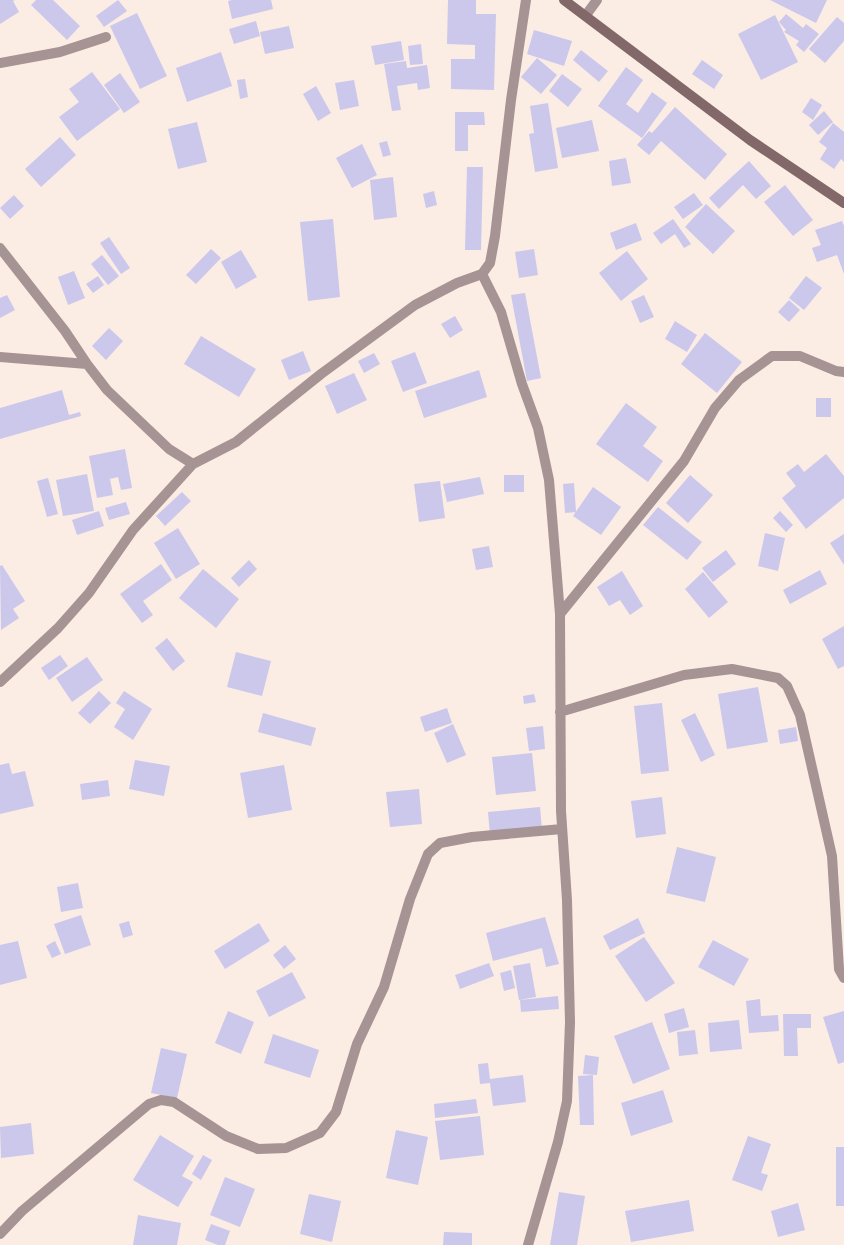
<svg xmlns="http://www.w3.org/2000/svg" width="844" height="1245" font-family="Cabin,sans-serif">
	<rect width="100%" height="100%" fill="#fbece4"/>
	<path fill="#cbc8eb" d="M0 0H15L13 1 19 12 0 24Z
		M36 0H53L80 26 67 40 31 5Z
		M118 0 127 11 104 27 96 16Z
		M232 0H271L273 9 232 19 228 1Z
		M448 0H476V14H496L494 90 451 89V59H475V45L447 44Z
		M770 0H827L816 23Z
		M137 13 167 76 140 89 110 26Z
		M786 14 803 28 806 24 819 34 804 52 796 45 799 41 784 32 786 30 779 22Z
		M775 15 798 62 761 80 738 34Z
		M837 17 844 23V41L825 63 809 49Z
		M256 21 260 36 234 44 229 29Z
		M289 26 294 48 265 54 260 32Z
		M534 30 572 41 564 66 527 54Z
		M401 41 404 60 375 65 371 46Z
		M421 44 423 64 410 65 408 46Z
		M581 50 608 71 599 82 573 60Z
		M221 52 232 86 187 102 176 68Z
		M537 58 557 75 541 94 521 77Z
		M702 60 723 75 714 89 692 74Z
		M406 61 407 68 427 65 430 88 418 90 417 83 397 86 401 110 392 111 384 64Z
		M626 67 643 80 626 104 638 113 652 92 667 103 642 138 598 106Z
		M92 72 120 109 77 141 59 117 79 102 69 89Z
		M120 73 140 102 124 113 104 85Z
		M562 74 582 89 568 107 549 91Z
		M245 79 248 97 240 99 237 80Z
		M354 80 359 106 340 110 335 83Z
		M316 86 331 113 318 121 303 94Z
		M811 98 822 105 813 120 802 112Z
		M548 103 558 168 535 172 529 134 534 133 530 106Z
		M675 107 727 154 705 180 661 141 649 155 637 145 649 131 652 133Z
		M824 111 833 122 818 135 809 125Z
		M455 112H484L485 125H468V151H455Z
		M592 120 599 151 562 158 556 128Z
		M197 122 207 162 178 169 168 129Z
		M833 123 844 132V162L841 159 834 169 820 159 827 148 819 142Z
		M60 137 76 155 41 187 25 169Z
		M387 141 391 155 383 157 379 143Z
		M362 144 377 175 352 188 336 158Z
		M626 158 631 183 612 186 609 161Z
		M749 161 771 186 756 199 743 185 719 209 709 198Z
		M467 167H483L481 250H465Z
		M393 177 397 217 374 220 370 180Z
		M785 185 813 220 793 236 764 202Z
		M434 191 437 205 426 208 423 194Z
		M694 193 703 205 683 219 674 207Z
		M14 195 24 206 10 219 0 208Z
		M706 204 735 231 713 254 685 227Z
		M333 219 340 297 308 301 300 222Z
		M673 219 691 244 684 248 675 234 661 244 653 233Z
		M842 221 844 226V274L837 255 817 262 812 248 821 245 815 230Z
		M636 223 642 240 616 250 610 233Z
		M109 237 130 268 121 274 100 243Z
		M211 249 221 258 196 284 186 275Z
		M534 249 538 275 519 278 515 252Z
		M241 250 257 277 236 289 221 262Z
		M627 251 648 279 621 301 599 273Z
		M102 255 119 276 108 285 91 264Z
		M74 271 85 298 68 305 58 277Z
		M98 276 104 285 93 293 86 284Z
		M806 276 822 288 804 310 789 298Z
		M525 293 541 378 527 381 511 295Z
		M7 295 15 310 0 318V298Z
		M644 295 654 317 640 323 631 301Z
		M789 300 800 310 789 322 778 312Z
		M455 316 463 330 450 338 441 324Z
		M675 321 697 335 687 352 665 339Z
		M109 328 123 341 106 360 92 346Z
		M705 333 742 362 717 393 681 364Z
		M201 336 256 369 239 397 184 364Z
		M303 351 311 371 289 380 281 360Z
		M415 352 427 383 403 392 391 361Z
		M374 353 380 364 364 373 358 361Z
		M479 370 487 397 424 418 415 391Z
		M354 373 367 400 337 414 325 386Z
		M62 390 69 415 80 412 81 416 0 439V408Z
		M816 398H831V417H816Z
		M626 403 657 427 643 446 663 461 648 482 596 444Z
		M125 449 132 488 121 490 118 477 110 479 113 495 97 498 89 456Z
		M826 454 844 476V498L806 529 782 498 796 486 786 473 798 464 804 472Z
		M87 474 94 511 63 516 56 480Z
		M504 475H524V492H504Z
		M690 475 713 495 688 523 666 503Z
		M480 477 484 494 447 502 443 484Z
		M48 478 58 514 47 517 37 481Z
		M440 481 445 518 419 522 414 484Z
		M574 483 576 512 565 513 563 484Z
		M593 487 621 507 601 535 573 516Z
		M182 492 191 501 165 526 156 516Z
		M126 502 130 514 109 520 105 508Z
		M658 507 702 542 687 560 643 525Z
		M99 511 104 526 77 535 72 520Z
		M780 511 793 525 786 532 773 518Z
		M178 528 200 564 176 579 154 543Z
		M765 533 785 538 778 571 758 566Z
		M844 534V565L830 543Z
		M489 546 493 567 476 570 472 549Z
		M726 550 736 564 713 582 702 568Z
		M249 560 257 569 239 587 231 578Z
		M161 564 172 580 143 601 153 615 142 623 120 594Z
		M2 565 25 601 13 609 19 618 1 630 0 566Z
		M203 569 239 599 216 628 179 598Z
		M820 570 827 584 790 604 783 590Z
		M622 571 643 606 630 615 620 600 609 606 597 587Z
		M703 572 728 602 709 618 685 589Z
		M844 626V666L838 669 822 639Z
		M167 638 185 661 173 671 155 648Z
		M236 652 271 661 262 696 227 687Z
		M60 655 68 666 49 680 41 668Z
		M87 657 103 680 72 702 56 678Z
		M758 687 768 742 727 749 718 694Z
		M99 691 111 703 90 724 78 713Z
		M124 691 152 709 133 740 114 727 125 709 116 703Z
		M534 694 536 702 524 704 523 696Z
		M662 703 669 771 641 774 634 706Z
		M447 708 452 723 425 732 420 717Z
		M263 713 316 728 311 746 258 732Z
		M695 713 715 755 701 762 681 720Z
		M453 724 466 755 447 763 434 733Z
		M543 726 545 749 529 751 526 728Z
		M796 727 798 741 780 744 778 730Z
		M532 753 536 791 496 795 492 757Z
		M135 760 170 766 164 796 129 789Z
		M9 763 12 774 25 771 34 806 0 814V765Z
		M284 765 292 810 248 818 240 773Z
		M108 780 110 796 82 800 80 784Z
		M419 789 422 824 390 827 386 792Z
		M662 797 666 834 636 838 631 801Z
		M540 807 542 830 490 835 488 812Z
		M677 847 716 857 705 902 666 893Z
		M78 883 83 908 61 912 57 887Z
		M81 915 91 945 65 954 54 924Z
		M545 917 559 964 546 967 542 948 493 961 486 933Z
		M638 918 645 933 610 950 603 936Z
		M129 921 133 935 123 938 119 924Z
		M259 923 270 941 225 969 214 951Z
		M644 937 675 983 646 1002 615 956Z
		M713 940 749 959 734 986 698 967Z
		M18 941 27 978 0 985V945Z
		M55 941 61 954 52 958 46 946Z
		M285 945 296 959 284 969 273 955Z
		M489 963 494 976 460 989 455 975Z
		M530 963 536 997 519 1000 513 966Z
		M511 970 515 988 504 991 500 973Z
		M292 972 306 998 269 1017 256 991Z
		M558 996 559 1009 521 1012 520 1000Z
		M760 999 761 1016 778 1015 779 1031 749 1033 746 1001Z
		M684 1008 689 1027 669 1033 664 1014Z
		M228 1011 254 1022 241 1054 215 1043Z
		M844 1011V1062L838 1064 823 1017Z
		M783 1014H811V1028H797L798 1056H784Z
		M739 1020 742 1049 710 1052 708 1023Z
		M652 1022 670 1069 633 1084 614 1036Z
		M695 1030 698 1054 679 1056 677 1032Z
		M273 1034 319 1050 310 1078 264 1063Z
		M161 1048 187 1054 177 1098 151 1093Z
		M585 1055 599 1057 597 1075 583 1074Z
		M488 1063 490 1079 523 1075 526 1102 493 1106 490 1083 480 1084 478 1064Z
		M593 1075 594 1125H580L578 1076Z
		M663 1090 673 1122 631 1136 621 1103Z
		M476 1099 478 1113 435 1118 434 1104Z
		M480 1116 484 1155 440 1160 435 1121Z
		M31 1123 34 1154 1 1158 0 1127Z
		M396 1130 428 1137 418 1185 386 1178Z
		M160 1135 194 1156 182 1176 193 1182 178 1207 133 1180Z
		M748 1136 771 1144 761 1173 768 1175 762 1191 732 1180Z
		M836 1147H844V1206H836Z
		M203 1155 212 1160 201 1180 192 1174Z
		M225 1177 255 1189 240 1227 210 1215Z
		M559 1192 585 1196 577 1245H550Z
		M309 1194 341 1201 332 1242 300 1234Z
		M689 1200 694 1231 631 1242 625 1211Z
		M798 1203 805 1230 778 1237 771 1211Z
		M138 1215 181 1223 177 1245H133Z
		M211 1224 230 1231 225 1245H218L205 1240Z
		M444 1232 472 1233V1245H443Z"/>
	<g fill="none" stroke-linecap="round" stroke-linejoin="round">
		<path stroke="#a69394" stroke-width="10" d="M586 15 597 0
			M0 63 60 52 106 37
			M0 248 65 331 87 364 107 390 169 449 193 464
			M482 274 501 312 522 384 538 428 549 480 560 614 561 811 567 900 570 1022 567 1101 558 1142 528 1245
			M0 357 87 364
			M560 614 684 461 715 408 739 380 772 356H800L836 371 844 372
			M0 682 58 628 89 593 133 530 193 464 236 442 321 374 415 305 457 283 482 274 490 263 495 236 511 100 526 0
			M560 712 684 675 732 669 778 678 787 686 800 715 832 856 839 969 844 978
			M0 1234 22 1211 149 1104 161 1100 174 1102 226 1136 258 1149 286 1148 320 1133 336 1112 357 1044 384 987 410 899 428 854 440 843 472 837 562 829"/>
		<path stroke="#826869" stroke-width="10" d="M564 0 750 140 844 203"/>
	</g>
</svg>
